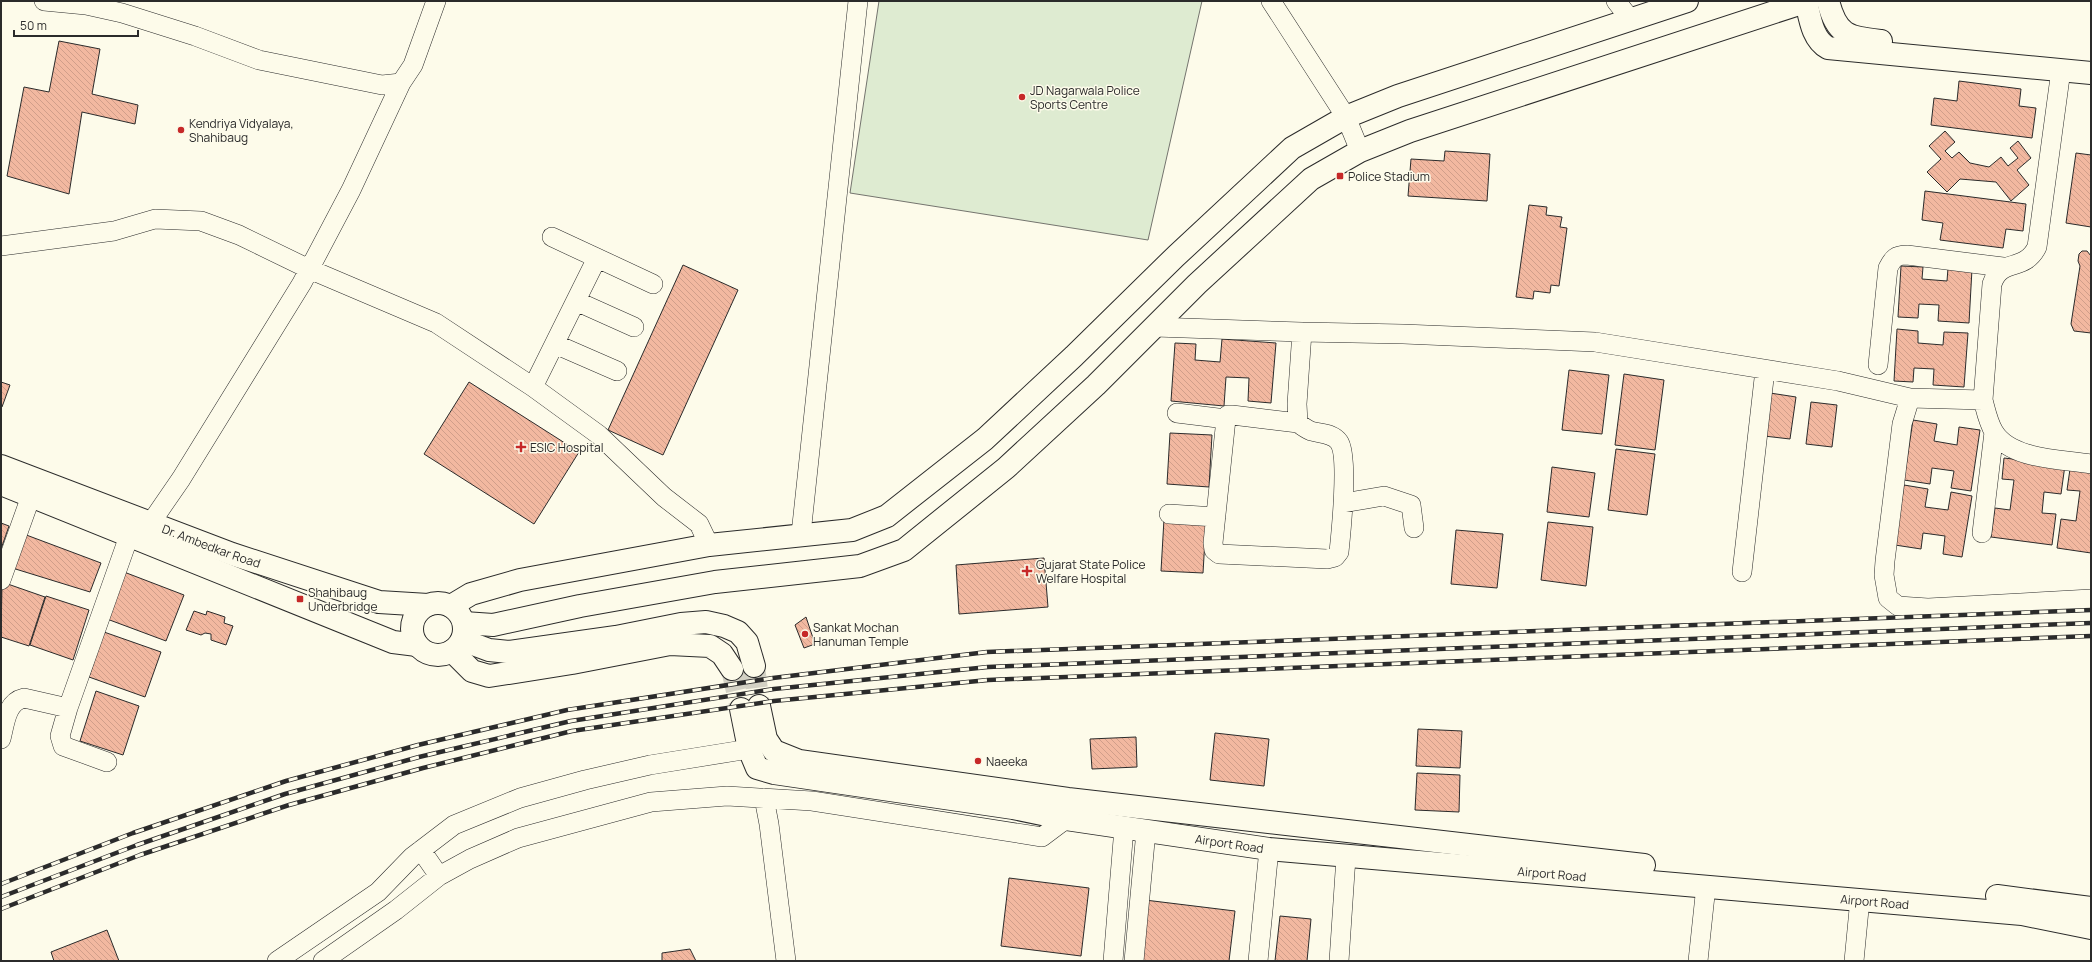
<svg xmlns="http://www.w3.org/2000/svg" width="2092" height="962" font-family="Manrope,sans-serif">
	<defs>
		<pattern id="building-back-hatch" width="6" height="6" patternUnits="userSpaceOnUse"><rect width="6" height="6" fill="#f2b8a0"/><path d="M-1 5l2 2M0 0l6 6M5-1l2 2" fill="none" stroke="#d09e8a"/></pattern>
	</defs>
	<rect width="100%" height="100%" fill="#fdfbea"/>
	<path fill="#deebd1" stroke="#74746e" d="M879 1H1202L1148 240 850 193Z"/>
	<path fill="url(#building-back-hatch)" stroke="#2b2b2b" d="M59 41 100 49 92 94 138 105 135 124 82 112 69 194 7 176 24 87 49 92Z
		M1959 81 2021 89 2019 106 2036 108 2032 138 1931 125 1934 98 1957 101Z
		M1945 131 1955 142 1945 151 1952 158 1959 152 1970 163 1989 167 2001 157 2008 166 2018 158 2010 148 2018 141 2031 158 2017 170 2029 185 2011 201 1996 182 1960 179 1947 192 1927 172 1941 159 1929 146Z
		M1445 151 1490 154 1487 201 1408 196 1411 159 1444 161Z
		M2076 153 2091 155V227L2066 223Z
		M1925 191 2026 204 2023 231 2006 229 2003 248 1940 240 1943 223 1922 220Z
		M1529 205 1547 207 1546 215 1562 217 1560 227 1567 228 1559 286 1551 285 1550 293 1534 291 1533 299 1516 297Z
		M2082 251H2087L2091 256V333L2074 331 2071 324 2080 266 2078 261 2079 254Z
		M683 265 738 290 663 455 608 430Z
		M1901 266 1923 267 1922 279 1947 281 1948 268 1972 269 1969 323 1938 321 1939 305 1919 304 1918 318 1898 317Z
		M1897 329 1918 331V343L1943 345 1944 332 1968 333 1964 387 1933 385 1934 369 1914 368 1913 382 1894 381Z
		M1222 339 1276 343 1271 403 1248 401 1249 378 1226 377 1224 406 1171 401 1175 343 1196 344 1195 360 1220 362Z
		M1569 370 1609 375 1602 434 1562 430Z
		M1624 374 1664 380 1655 450 1615 445Z
		M1 382 10 385 2 407H1Z
		M469 382 579 452 534 524 424 454Z
		M1770 393 1796 397 1790 439 1764 436Z
		M1811 402 1837 405 1832 447 1806 444Z
		M1913 420 1937 424 1934 441 1957 445 1959 427 1980 430 1971 491 1951 488 1954 471 1932 468 1930 484 1904 480Z
		M1170 433 1212 435 1209 487 1167 484Z
		M1616 449 1655 454 1647 515 1608 510Z
		M2004 458 2065 465 2061 494 2044 492 2042 513 2056 514 2052 545 1991 537 1995 508 2010 510 2014 480 2002 479Z
		M1552 467 1595 473 1589 517 1547 512Z
		M2070 469 2091 472V553L2057 548 2061 519 2076 521 2080 491 2067 490Z
		M1904 485 1928 489 1925 507 1948 510 1951 492 1972 496 1962 557 1943 554 1945 536 1923 533 1921 549 1895 545Z
		M1164 519 1206 522 1203 573 1161 571Z
		M1548 522 1593 527 1586 586 1541 580Z
		M1 523 9 526 1 549Z
		M1456 530 1503 534 1497 588 1451 584Z
		M21 533 101 563 90 592 9 567Z
		M1044 558 1048 607 959 614 956 565Z
		M124 572 184 595 166 641 107 619Z
		M2 582 45 597 29 646 1 637Z
		M46 596 89 610 73 660 30 645Z
		M194 611 206 615 207 611 225 617 224 623 233 626 226 645 211 640V634L205 633 201 635 186 630Z
		M806 617 815 644 804 648 795 625Z
		M104 632 161 652 145 697 89 677Z
		M96 691 139 706 123 755 80 741Z
		M1418 729 1462 731 1460 768 1416 766Z
		M1215 733 1269 739 1264 786 1210 780Z
		M1136 737 1137 767 1092 769 1090 739Z
		M1417 773 1460 775 1459 812 1415 810Z
		M1009 878 1089 888 1081 956 1001 946Z
		M1145 900 1235 911 1229 961H1137Z
		M1280 916 1311 919 1307 961H1275Z
		M107 930 119 961H54L51 952Z
		M690 949 696 961H662V953Z"/>
	<g fill="none" stroke-linecap="round" stroke-linejoin="round">
		<path stroke="#d3d1c4" stroke-width="22" stroke-dasharray="22 11" stroke-linecap="butt" d="M754 666 759 706
			M732 669 741 709"/>
		<defs>
			<path id="minor" d="M44 1 86 5 122 13 195 36 259 60 382 85 401 83
				M1271 1 1346 117 1360 151
				M1616 1 1631 20
				M552 237 653 284
				M1 246 114 231 155 219 201 221 239 235 309 269 436 323 533 387 599 435 664 497 699 524 709 545
				M576 301 634 327
				M1155 327 1302 332 1403 334 1595 342 1838 381 1910 398 1983 400 1992 284C2001 257 2024 273 2037 247L2061 70
				M555 344 617 371
				M1878 365 1888 268C1893 258 1896 255 1907 255L2003 267
				M533 387 597 258
				M1910 398 1902 424 1885 561 1884 575 1888 598 1898 606 1928 608 2091 599
				M1983 400C1986 411 1988 422 1994 432 2011 460 2061 459 2091 464
				M1177 413 1226 419 1228 415H1232L1298 423 1297 404 1302 332
				M1226 419 1213 543 1214 550 1219 554 1327 559 1335 557 1339 552C1341 533 1349 456 1339 442 1333 433 1321 434 1311 431 1306 429 1302 426 1298 423
				M1343 503 1384 496 1411 505 1414 528
				M1169 514 1216 517
				M150 524 181 479 302 283 351 190 401 83 413 65 436 1
				M1982 533 1994 432
				M801 534 858 1
				M1742 572 1765 370
				M1 580 31 496
				M1 739C5 724 6 702 24 698L68 708
				M107 762 63 746 60 736 68 708 129 536
				M764 798 769 824 786 961
				M421 850 439 876
				M277 961 378 892 412 857 454 825 520 798 585 780 650 765 749 749
				M323 961 396 910 439 876 470 859 518 838 651 802 727 796 812 801 1042 837 1066 819 1067 809
				M1113 961 1124 828
				M1134 961 1146 831
				M1258 961 1269 849
				M1339 961 1346 857
				M1698 961 1706 886
				M1854 961 1860 899"/>
			<g id="major">
				<path d="M1806 1C1810 18 1812 39 1828 48L2091 73"/>
				<path d="M1828 1C1837 36 1848 37 1881 41"/>
				<path id="s1" d="M1 466 232 554 379 602 428 605"/>
				<path d="M1 484 393 642 417 645"/>
				<circle cx="438" cy="629" r="26"/>
				<path d="M451 606 471 594 520 580 709 545 852 530 887 516 985 439 1074 356 1176 256 1292 148 1346 117 1398 96 1687 1"/>
				<path d="M464 623 493 625 580 606 715 582 860 566 904 550 1006 468 1096 385 1197 284 1311 179 1360 151 1410 131 1808 1"/>
				<path d="M462 640 489 650 509 652 616 637 681 624 706 622 724 626 738 632 747 642 754 666"/>
				<path d="M452 651 472 671 489 676 572 663 670 644 710 646 722 654 732 669"/>
				<path d="M759 706 766 739 774 751 799 761 1068 799 1644 865"/>
				<path id="s2" d="M741 709 749 749 757 768 774 773 1013 808 1066 819 1269 849 2022 914 2091 928"/>
				<path d="M1997 896 2091 908"/>
			</g>
		</defs>
		<use href="#minor" stroke="#2b2b2b" stroke-width="20"/>
		<use href="#major" stroke="#2b2b2b" stroke-width="24"/>
		<use href="#minor" stroke="#fdfbea" stroke-width="19"/>
		<use href="#major" stroke="#fdfbea" stroke-width="22"/>
		<defs>
			<path id="rail" d="M1 884 133 833 286 781 418 745 567 710 773 678 987 652 2091 610
				M1 897 137 845 285 794 419 757 571 721 774 689 988 667 2091 623
				M1 909 140 855 289 805 423 768 572 731 774 701 988 680 2091 636"/>
		</defs>
		<use href="#rail" stroke="#2b2b2b" stroke-width="4.5"/>
		<use href="#rail" stroke="#fdfbea" stroke-width="3" stroke-dasharray="9" stroke-linecap="butt"/>
	</g>
	<g fill="#c62828" stroke="#fdfbea" stroke-width="1.5">
		<circle cx="1022" cy="97" r="4"/>
		<circle cx="181" cy="130" r="4"/>
		<rect x="1336" y="172" width="8" height="8" rx="2"/>
		<path d="M519 441h4v4h4v4h-4v4h-4v-4h-4v-4h4z"/>
		<path d="M1025 565h4v4h4v4h-4v4h-4v-4h-4v-4h4z"/>
		<rect x="296" y="595" width="8" height="8" rx="2"/>
		<circle cx="805" cy="634" r="4"/>
		<circle cx="978" cy="761" r="4"/>
	</g>
	<g text-anchor="middle" dominant-baseline="central" stroke-width="3" stroke-linejoin="round" paint-order="stroke">
		<g font-size="12" fill="#2b2b2b" stroke="#fdfbea" text-anchor="start">
			<text x="1030" y="90">JD Nagarwala Police<tspan x="1030" dy="14">Sports Centre</tspan></text>
			<text x="189" y="123">Kendriya Vidyalaya,<tspan x="189" dy="14">Shahibaug</tspan></text>
			<text x="1348" y="176">Police Stadium</text>
			<text x="530" y="447">ESIC Hospital</text>
			<text x="1036" y="564">Gujarat State Police<tspan x="1036" dy="14">Welfare Hospital</tspan></text>
			<text x="308" y="592">Shahibaug<tspan x="308" dy="14">Underbridge</tspan></text>
			<text x="813" y="627">Sankat Mochan<tspan x="813" dy="14">Hanuman Temple</tspan></text>
			<text x="986" y="761">Naeeka</text>
		</g>
		<g font-size="12" fill="#2b2b2b" stroke="#fdfbea">
			<text stroke="none"><textPath href="#s1" startOffset="225">Dr. Ambedkar Road</textPath></text>
			<text stroke="none"><textPath href="#s2" startOffset="540">Airport Road</textPath></text>
			<text stroke="none"><textPath href="#s2" startOffset="864">Airport Road</textPath></text>
			<text stroke="none"><textPath href="#s2" startOffset="1188">Airport Road</textPath></text>
		</g>
	</g>
	<rect width="2092" height="962" fill="none" stroke="#2b2b2b" stroke-width="4"/>
	<path d="M14 30v6h124v-6" fill="none" stroke="#2b2b2b" stroke-width="2"/>
	<text x="20" y="30" font-size="12" fill="#2b2b2b" stroke="#fdfbea" stroke-width="3" paint-order="stroke">50 m</text>
</svg>
